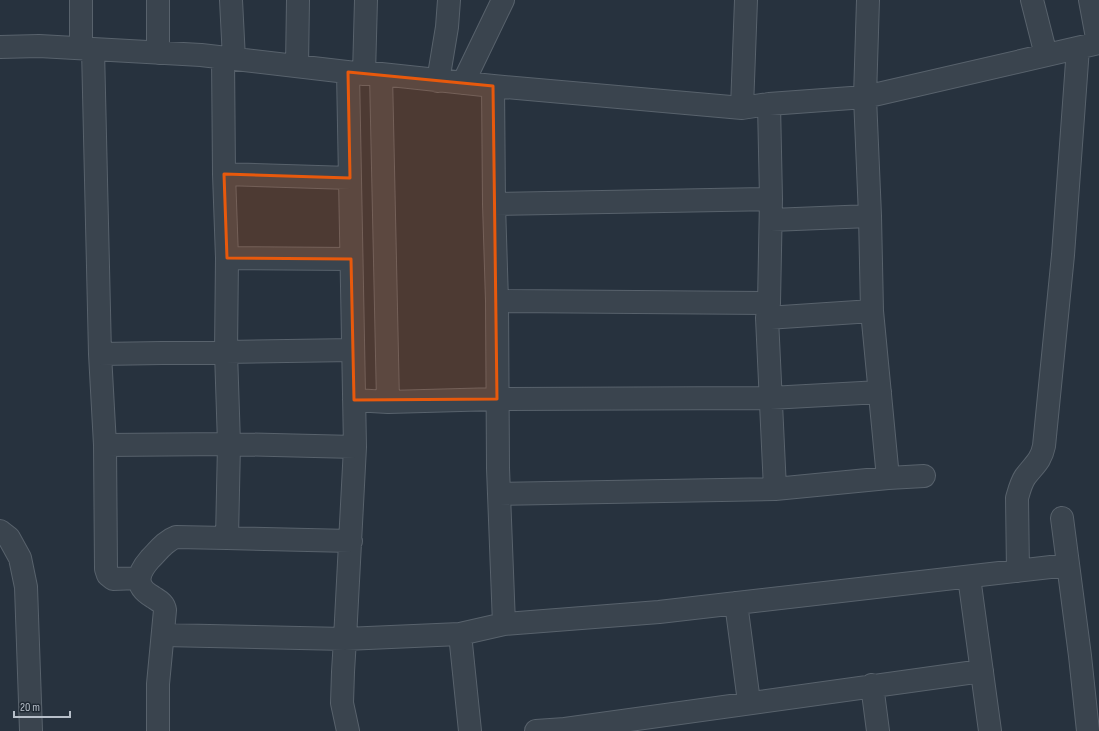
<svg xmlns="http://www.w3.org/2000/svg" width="1099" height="731" font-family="'Sofia Sans Condensed',sans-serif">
	<rect width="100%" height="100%" fill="#27323e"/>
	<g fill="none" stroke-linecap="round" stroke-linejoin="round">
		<defs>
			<path id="minor" d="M158 0V53
				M231 0 234 59
				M868 0 865 97 870 216 872 311 888 478
				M1032 0 1046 55
				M1090 0 1098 43
				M0 47 39 46 201 55 364 74H381L493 86 742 108 769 104 865 97 1099 43
				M81 48V0
				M93 49 100 354 105 445 106 569 108 575 113 579 139 578
				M223 58 224 174 227 258 226 352 229 444 227 538 351 541
				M297 66 298 0
				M348 72 355 447 345 639 343 672 342 703 348 731
				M364 74 366 0
				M381 74 388 402
				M438 81 447 27 449 0
				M463 83 503 0
				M742 108 746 0
				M224 174 350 178
				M494 204 771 199
				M771 220 870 216
				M227 258 351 259
				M497 301 769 303
				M767 318 872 311
				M100 354 353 350
				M354 400 388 402 497 399 770 398 880 392
				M105 445 229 444 355 447
				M775 489 888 478 924 476
				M499 494 775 489 767 318 769 303 771 199 769 104
				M1062 518 1080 656 1088 731
				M0 531 9 538 20 558 26 587 31 731
				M1018 571 1017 498C1019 491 1021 483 1025 477 1034 465 1041 461 1044 446L1063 255 1078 48
				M969 577 990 731
				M736 603 749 702
				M504 624 659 612 1068 565
				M163 635 345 639 460 634
				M872 685 878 731
				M565 729 982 671
				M158 731V684L165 610C164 603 159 601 153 597 134 586 137 574 150 559 158 551 165 541 176 537L227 538
				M470 731 460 634 504 624 498 468 497 301 494 204 493 86
				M536 731 565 729V731"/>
		</defs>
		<use href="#minor" stroke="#58626c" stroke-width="24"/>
		<use href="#minor" stroke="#3a444e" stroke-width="22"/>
	</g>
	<path fill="#e8590c" fill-opacity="0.2" stroke="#e8590c" stroke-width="3" stroke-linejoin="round" d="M348 72 493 86 497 399 354 400 351 259 227 258 224 174 350 178Z"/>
	<path d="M14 711v6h56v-6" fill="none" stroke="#b7bfc9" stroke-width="2"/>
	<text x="20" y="711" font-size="12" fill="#b7bfc9" stroke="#1f2933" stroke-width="3" paint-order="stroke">20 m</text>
</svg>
